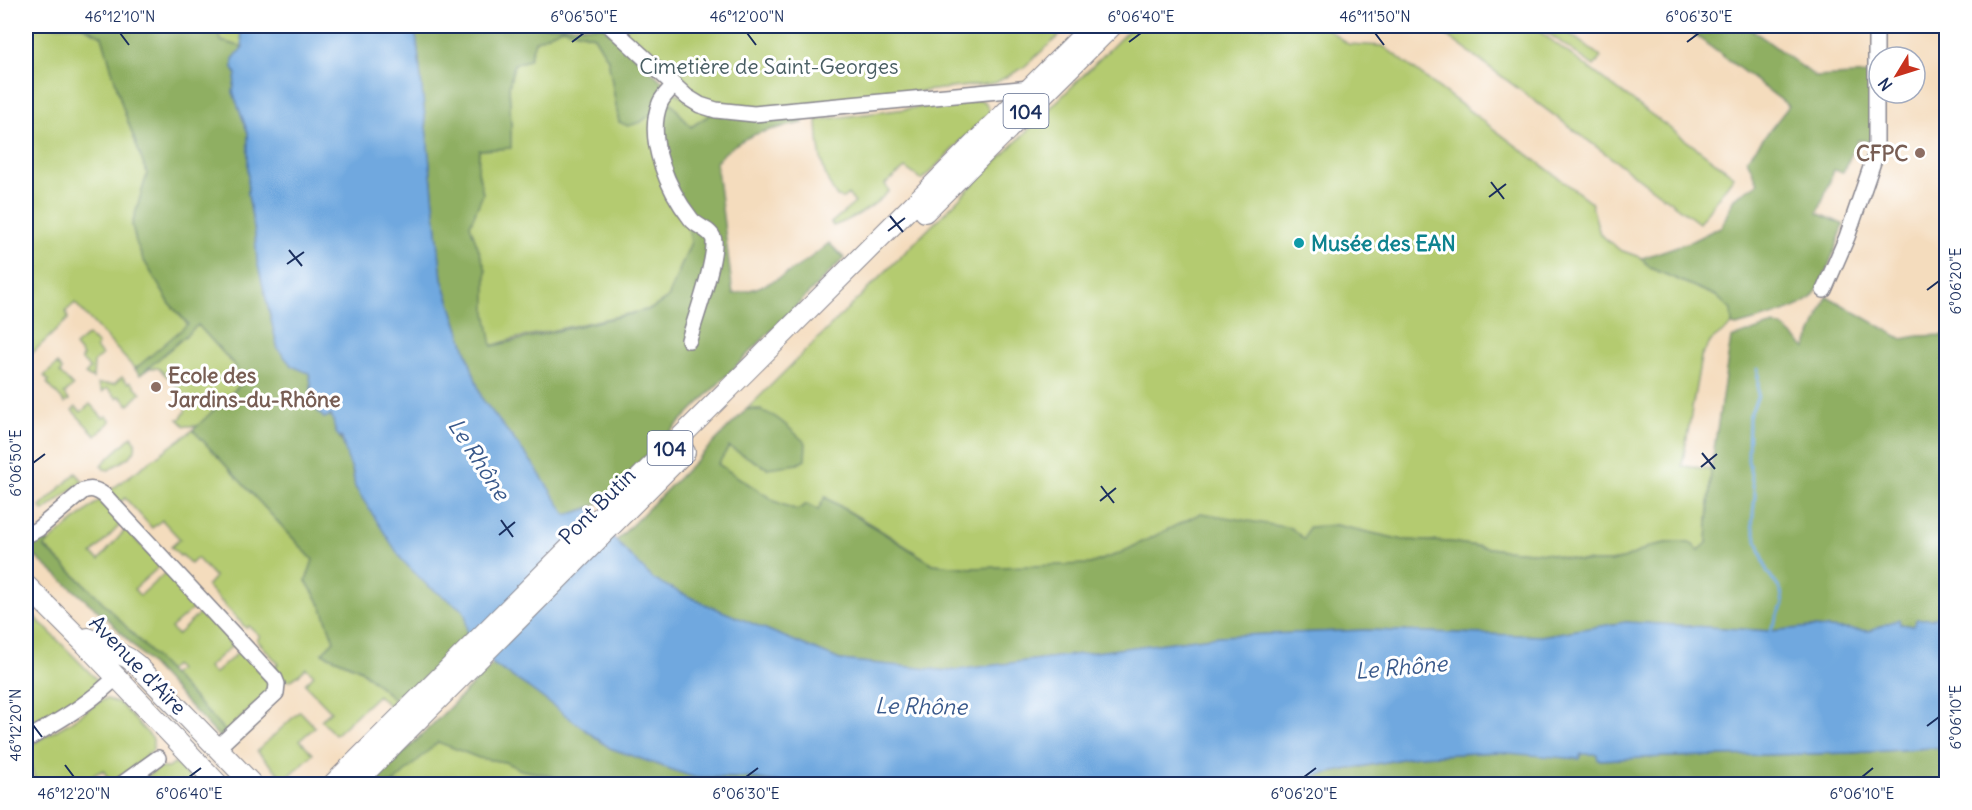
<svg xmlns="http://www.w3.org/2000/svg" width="1972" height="810" font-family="Delius,sans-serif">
	<rect width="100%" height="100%" fill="#fff"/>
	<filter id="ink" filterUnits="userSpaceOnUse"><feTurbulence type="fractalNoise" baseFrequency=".0167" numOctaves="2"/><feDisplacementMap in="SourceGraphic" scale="12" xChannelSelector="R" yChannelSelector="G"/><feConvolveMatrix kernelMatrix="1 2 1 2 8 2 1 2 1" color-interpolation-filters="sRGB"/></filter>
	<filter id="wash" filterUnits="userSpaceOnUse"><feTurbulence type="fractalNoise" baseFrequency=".008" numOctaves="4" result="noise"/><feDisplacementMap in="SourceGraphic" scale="24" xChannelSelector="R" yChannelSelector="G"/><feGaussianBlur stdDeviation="1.35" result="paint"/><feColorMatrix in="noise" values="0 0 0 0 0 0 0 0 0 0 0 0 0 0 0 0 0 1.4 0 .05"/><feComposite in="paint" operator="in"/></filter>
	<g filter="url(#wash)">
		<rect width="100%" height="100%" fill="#f4dcbd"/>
		<path fill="#b4cb6f" stroke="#687d66" stroke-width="1.5" d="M26 26H82L102 36 123 108 147 174 132 225 143 259 170 304 188 325 135 369 75 303 66 311 68 319 26 359Z
			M215 26H242L240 31 243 47 221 41Z
			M617 26H1070L1023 68 995 83 807 104 746 109 698 99Z
			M1133 26H1323L1348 44 1383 46 1591 202 1600 234 1620 250 1642 258 1650 268 1655 270 1716 296 1732 310V325L1711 341 1701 357 1682 466 1711 469 1707 544 1699 550 1690 543 1679 542 1666 543 1651 546 1626 558 1611 562H1596L1579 561 1546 553 1503 550 1450 542 1403 540 1336 525 1304 540 1118 554 1090 564 1055 566 972 568 933 564 877 528 825 497 818 510 807 504 797 510 776 502 717 464 729 446 767 468 761 409H747Z
			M1434 26H1532L1734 176 1699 223Z
			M1538 26H1559L1601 57 1594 66Z
			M562 28 594 36 608 59 619 122 652 113 687 222 691 242 668 298 651 309 513 339 491 346 470 225 483 194 478 172 479 150 510 148 511 126 509 87 514 64 529 60 534 41Z
			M675 92 711 114 691 127 667 98Z
			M980 100 985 102 990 112 922 180 905 168 885 184 889 191C874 206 853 219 833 226L831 223 855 203 848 194 843 198 837 197C821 174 818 148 817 120Z
			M198 325 236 367 242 383 198 426H185L178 419H180C198 400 172 381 158 368H150L140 375Z
			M88 335 98 345 96 348 102 355 94 362 93 379 85 374 90 369 81 359 83 356 75 346Z
			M57 364 62 370 60 373 73 386 64 394 69 400 65 403 47 383 49 381 44 376Z
			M122 377 128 383 131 382 141 393 129 405 120 396 117 398 107 388 102 392 98 384H114Z
			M90 404 103 418 106 416 111 421 96 436 72 410 76 407 81 412Z
			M193 430 313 560 306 581 321 605 334 641 322 653 359 669 394 699 389 706 378 695 335 735 321 720 331 711 305 684 314 675 306 668C292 681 288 687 273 671L278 663 257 640 260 636 249 626 246 628 207 586 215 577 197 558 191 564 182 555 180 556 171 547 180 539 162 520 152 528 125 498 118 504 108 492Z
			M132 436C145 456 118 461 109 470L104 469 101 465Z
			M76 473 83 481 44 511 40 507Z
			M100 500 121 524 92 554 99 560 126 529 160 566 134 589 140 596 166 572 196 606 171 628 177 635 202 611 233 645 208 667 214 674 241 650 269 681 267 693 226 732 172 675 178 670 174 665 168 671 96 595 44 546Z
			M26 608 100 683C78 702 53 718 26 729Z
			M107 699 119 703 153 739V750L140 762 111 783 103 770 93 775 97 784H36L28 757 30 745 69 723 102 700Z
			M300 711 315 727 300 740 313 754 288 777V783L257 751Z
			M421 735 479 758 505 762 521 770 548 775 569 784H373Z
			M175 763 196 784H135L159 768H169Z"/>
		<path fill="#8faf62" stroke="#556f60" stroke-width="1.5" fill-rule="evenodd" d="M82 26H215L221 41 243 47 233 59V68L236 74 233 92 248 133V195L255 233 257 261 278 349 292 366 309 373 311 381V400L324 418 331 415 335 421V431C345 442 353 471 355 487L427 585 463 610 466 617 467 634 404 698 399 693 394 699 360 669 322 653 334 641 321 605 306 581 313 560 193 430 242 383 236 367 198 325 140 375 135 369 188 324 170 304 143 259 136 242 132 225 147 174 123 108 102 36Z
			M414 26H603L666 85 662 92 691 127 711 114 801 116 803 123C770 129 739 134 716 162L733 294C769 289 802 266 829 243L844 258 598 504 566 516 533 464 482 399 442 279 417 42ZM562 28 594 36 608 59 619 122 628 126 641 122 651 114 687 222 691 242 668 298 651 309 492 346 486 312V270L470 225 483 194 478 172 479 150 511 148V126L509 87 514 64 529 60 535 41Z
			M1683 26H1747L1816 77 1871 74 1873 142 1858 140 1843 172 1834 170 1818 213 1844 225C1836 244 1824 285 1811 298 1797 311 1756 320 1736 326L1732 325 1731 310 1716 296 1650 268 1642 258 1692 241 1722 226 1734 198 1758 183 1747 159 1789 106Z
			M1827 296 1902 339 1918 336 1946 335V612L1932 619H1917L1913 626 1899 624V620L1870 631 1812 627 1770 631 1626 622 1541 636 1366 630 1220 636 949 671 840 660 700 602 654 580 616 541 747 409C774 409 786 426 806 443L805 460 798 464 767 468 729 447 718 464 776 502 797 510 807 504 818 510 825 497 933 564 972 568 1090 564 1118 554 1201 513 1291 528 1304 539 1309 527 1336 525 1403 540 1450 542 1503 550 1546 553 1579 561 1596 562H1611L1626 558 1651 546 1666 543 1679 542 1690 543 1699 550 1707 543 1711 469 1731 338 1774 325 1783 327 1806 348Z
			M40 533 48 543 44 547 96 595 226 732 220 738 111 622 31 553 28 541 35 538Z
			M493 664 528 687 610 748 693 777 750 778 792 784H569L548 775 521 770 505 762 479 758 438 742 392 784H373Z
			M1946 747V784H1271L1417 756 1496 752 1598 754V760L1663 757 1851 753Z"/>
		<path fill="#70a8df" stroke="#466c9e" stroke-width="1.5" d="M242 26H414L417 42 442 279 482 399 533 464 566 515 592 508 616 541 654 580 700 602 840 660 949 671 1220 636 1366 630 1541 636 1626 622 1770 631 1812 627 1870 631 1899 619 1900 624 1913 626 1917 619H1932L1946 612V747L1851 753 1663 757 1598 760 1597 754H1581L1579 759 1496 752 1417 756 1271 784H792L750 778 693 777 610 748 528 687 493 664 467 634 466 617 463 610 427 585 402 560 355 487 353 472 347 457 342 438C332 434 336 423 331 415L324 418C304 397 316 396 309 373L292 366 278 349 257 261 255 233 248 195V133L233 92 236 74 233 68V59L243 47 240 31Z"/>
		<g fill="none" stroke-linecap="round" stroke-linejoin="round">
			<path stroke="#70a8df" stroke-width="3" d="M1758 369V396L1749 417 1748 460 1755 495 1752 525 1767 571 1781 591 1783 604 1770 631"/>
		</g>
	</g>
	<g filter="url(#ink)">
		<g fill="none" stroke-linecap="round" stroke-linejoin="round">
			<defs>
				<path id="minor" d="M610 26 687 97 700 105 716 110 754 114 1030 88
					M674 85C669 91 663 96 660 103 645 140 669 191 691 219 698 228 713 230 714 241 715 264 696 316 689 340
					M1824 290 1847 237 1876 153V26
					M26 533H31L38 529 83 491C92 488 97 490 104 495L275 679 277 684 276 693 217 748
					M26 740C58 721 90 704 116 677
					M26 782V784
					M122 784 158 758"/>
				<path id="major" d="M925 212 1112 26
					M26 585 86 645 218 784
					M88 638 128 658 137 665 252 784
					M333 784 1092 26
					M354 784 685 452"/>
			</defs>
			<use href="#minor" stroke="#88868e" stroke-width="18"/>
			<use href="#major" stroke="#88868e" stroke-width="22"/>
			<use href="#minor" stroke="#fff" stroke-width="15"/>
			<use href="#major" stroke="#fff" stroke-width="20"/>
		</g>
	</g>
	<path fill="none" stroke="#1b2f5e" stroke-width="2" d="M120 33 129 45M747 33 756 45M1375 33 1384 45M572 42 584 33M1129 42 1141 33M1687 42 1699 33M1491 182 1504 199M1489 197 1506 184M890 216 903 232M888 231 905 218M289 250 302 266M287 264 304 252M1927 290 1939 281M1702 453 1715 469M33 463 45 454M1701 467 1717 454M1101 486 1114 503M1100 501 1116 488M501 520 513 537M499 535 515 522M33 725 42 737M1927 726 1939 717M65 765 74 777M189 777 201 768M746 777 758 768M1304 777 1316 768M1862 777 1873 768"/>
	<g fill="#8d6e63" stroke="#fff" stroke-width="2">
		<circle cx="1920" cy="153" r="6"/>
		<circle cx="156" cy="387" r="6"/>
	</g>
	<circle fill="#0f9aa8" stroke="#fff" stroke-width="2" cx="1299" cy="243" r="6"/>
	<g text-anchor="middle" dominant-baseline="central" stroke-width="6" stroke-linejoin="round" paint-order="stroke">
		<g fill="#fff" stroke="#5f6d8e" stroke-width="1.5">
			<rect x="1003.5" y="94" width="45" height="34" rx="4.5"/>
			<rect x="647.5" y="431" width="45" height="34" rx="4.5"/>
		</g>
		<g font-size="20" font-weight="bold" fill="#1b2f5e">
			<text x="1026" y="111">104</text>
			<text x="670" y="448">104</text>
		</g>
		<g font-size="21" fill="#495e63" stroke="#fff">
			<text x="769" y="66">Cimetière de Saint-Georges</text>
		</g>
		<g font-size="21" font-weight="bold" fill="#785e54" stroke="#fff" text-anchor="end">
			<text x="1908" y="153">CFPC</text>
			<text x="168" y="375" text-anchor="start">Ecole des<tspan x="168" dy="24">Jardins-du-Rhône</tspan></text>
		</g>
		<g font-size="21" font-weight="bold" fill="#0d838f" stroke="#fff" text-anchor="start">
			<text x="1311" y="243">Musée des EAN</text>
		</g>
		<g font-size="21" fill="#1b2f5e" stroke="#fff">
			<text transform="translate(597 506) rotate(-45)">Pont Butin</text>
			<text transform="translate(138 665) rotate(46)">Avenue d'Aïre</text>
		</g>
		<g font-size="22" font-style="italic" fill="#39598b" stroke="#fff">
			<text transform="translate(479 459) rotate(57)">Le Rhône</text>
			<text transform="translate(1401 667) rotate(-5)">Le Rhône</text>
			<text transform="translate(921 706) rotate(1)">Le Rhône</text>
		</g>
	</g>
	<rect width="1972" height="810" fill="none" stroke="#fff" stroke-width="66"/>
	<g transform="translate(1897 75) rotate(232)"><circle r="28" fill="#ffffff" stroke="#a4acbf" stroke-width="1.5"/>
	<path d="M0-4.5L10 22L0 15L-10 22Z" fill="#c8321e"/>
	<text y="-9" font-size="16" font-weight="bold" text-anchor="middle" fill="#1b2f5e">N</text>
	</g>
	<rect x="33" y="33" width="1906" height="744" fill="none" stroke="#1b2f5e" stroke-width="2"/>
	<g font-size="15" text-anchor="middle" fill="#1b2f5e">
		<text x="120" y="22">46°12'10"N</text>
		<text x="584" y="22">6°06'50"E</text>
		<text x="747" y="22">46°12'00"N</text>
		<text x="1141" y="22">6°06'40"E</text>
		<text x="1375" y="22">46°11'50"N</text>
		<text x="1699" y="22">6°06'30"E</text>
		<text transform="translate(1956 281) rotate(-90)" y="5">6°06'20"E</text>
		<text transform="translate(16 463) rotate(-90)" y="5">6°06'50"E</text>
		<text transform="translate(1956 717) rotate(-90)" y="5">6°06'10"E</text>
		<text transform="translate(16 725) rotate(-90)" y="5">46°12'20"N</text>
		<text x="74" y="799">46°12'20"N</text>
		<text x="189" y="799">6°06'40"E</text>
		<text x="746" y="799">6°06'30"E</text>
		<text x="1304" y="799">6°06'20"E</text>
		<text x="1862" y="799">6°06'10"E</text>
	</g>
</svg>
